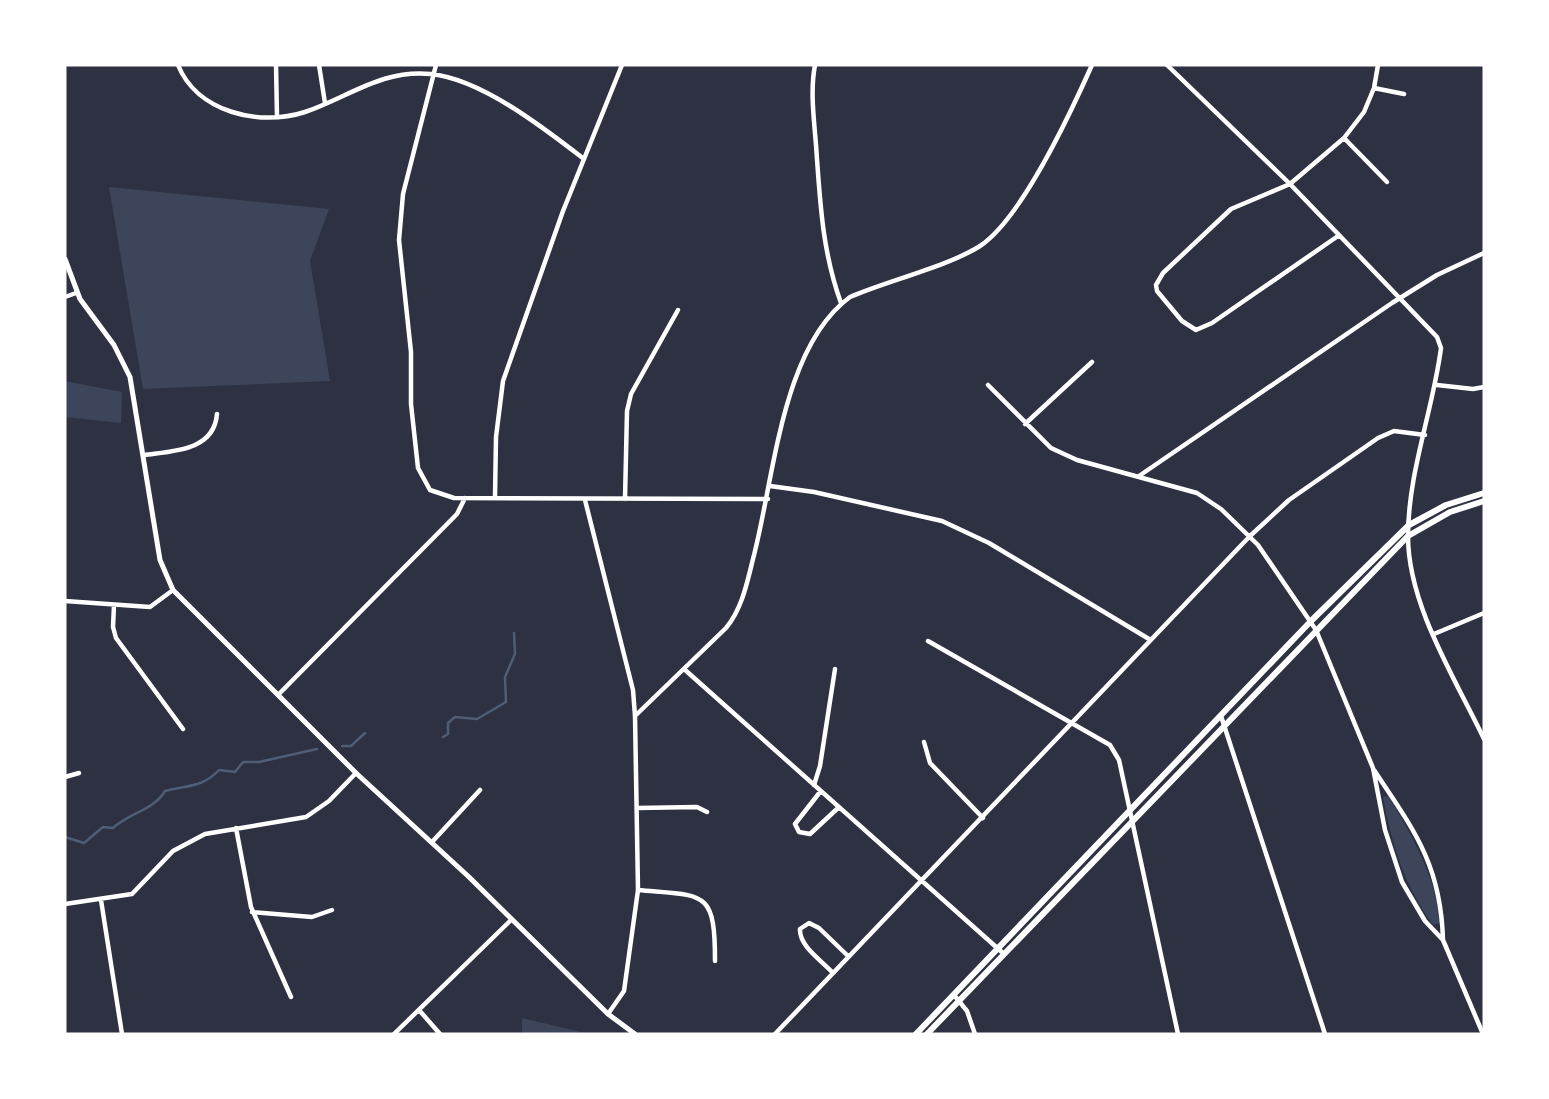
<svg xmlns="http://www.w3.org/2000/svg" width="1549" height="1099" font-family="Manrope,sans-serif">
	<rect width="100%" height="100%" fill="#2d3142"/>
	<path fill="#3c4559" d="M109 187 329 209 310 261 330 381 143 389Z
		M65 381 122 392 121 423 65 417Z
		M1388 796C1412 835 1432 871 1440 916V923L1433 925C1404 885 1392 845 1383 797Z
		M522 1018 589 1034H522Z"/>
	<g fill="none" stroke-linecap="round" stroke-linejoin="round">
		<path stroke="#4f5d75" stroke-width="2.5" d="M443 737 448 734V723L455 717 477 719 506 702 505 677 515 654 514 633
			M342 746H351L365 733
			M65 837 84 843 103 827 113 828C129 813 154 810 165 791 187 785 202 788 219 770L235 772 243 762H259L317 749"/>
		<path stroke="#fff" stroke-width="4.5" d="M178 65C197 112 259 127 305 112 349 97 382 69 431 74 481 79 544 128 584 159
			M276 65 277 117
			M319 65 325 103
			M436 65 403 194 399 240 411 352V404L418 468 430 490 454 498 768 499
			M815 65C810 91 814 119 816 145 820 200 822 251 841 303
			M1167 65 1290 184 1437 337 1441 348C1433 410 1408 473 1408 536 1408 605 1455 678 1484 739
			M1374 88 1404 94
			M1344 138 1387 182
			M1338 236 1212 323 1196 330 1182 321 1157 291 1156 285 1163 273 1231 209 1290 184 1344 138 1364 112 1374 88 1378 65
			M65 297 76 293
			M988 385 1051 448 1077 460 1197 493 1221 509 1258 545 1316 630 1373 768 1385 830 1402 882 1425 921 1443 940 1483 1034
			M1437 385 1473 389 1484 387
			M1025 424 1092 362
			M144 455C173 451 214 451 217 414
			M1139 476 1392 303 1437 275 1484 253
			M770 486 814 492 942 521 989 543 1149 639
			M495 497 496 437 503 381 563 211 622 65
			M625 499 627 411 631 394 678 310
			M585 500 633 690 635 716 638 890 624 991 608 1014
			M65 601 150 607 173 590
			M114 605 113 627 116 638 183 729
			M1434 634 1484 613
			M928 641 1110 745 1119 760 1178 1034
			M684 669 1004 954
			M278 695 457 514 465 498
			M635 716 726 628C742 609 747 583 753 559 774 481 781 347 850 297 887 281 949 266 980 246 1022 218 1071 112 1092 65
			M1221 716 1325 1034
			M924 742 930 763 983 818
			M1374 770C1414 830 1441 865 1443 940
			M65 777 79 773
			M814 785 820 766 835 669
			M820 792 795 824 799 832 810 834 838 808
			M637 808 697 807 707 812
			M236 828 251 907 291 997
			M432 842 480 790
			M638 890C705 896 715 889 715 961
			M101 900 122 1034
			M65 904 132 894 173 851 205 834 306 817 329 801 356 773
			M252 912 312 917 332 910
			M832 972C821 960 799 946 800 929L809 923 819 928 848 956
			M954 995 967 1011 975 1034
			M419 1010 440 1034
			M394 1034 511 920
			M775 1034 1250 536 1289 500 1378 438 1394 431 1425 435"/>
		<path stroke="#fff" stroke-width="5" d="M65 259 80 299 114 345 130 377 160 560 173 590 356 773 469 877 608 1014 635 1034"/>
		<path stroke="#fff" stroke-width="6" d="M916 1034 1311 621 1409 525 1446 505 1484 493
			M927 1034 1408 536 1450 512 1484 501"/>
	</g>
	<rect width="1549" height="1099" fill="none" stroke="#ffffff" stroke-width="133"/>
</svg>
